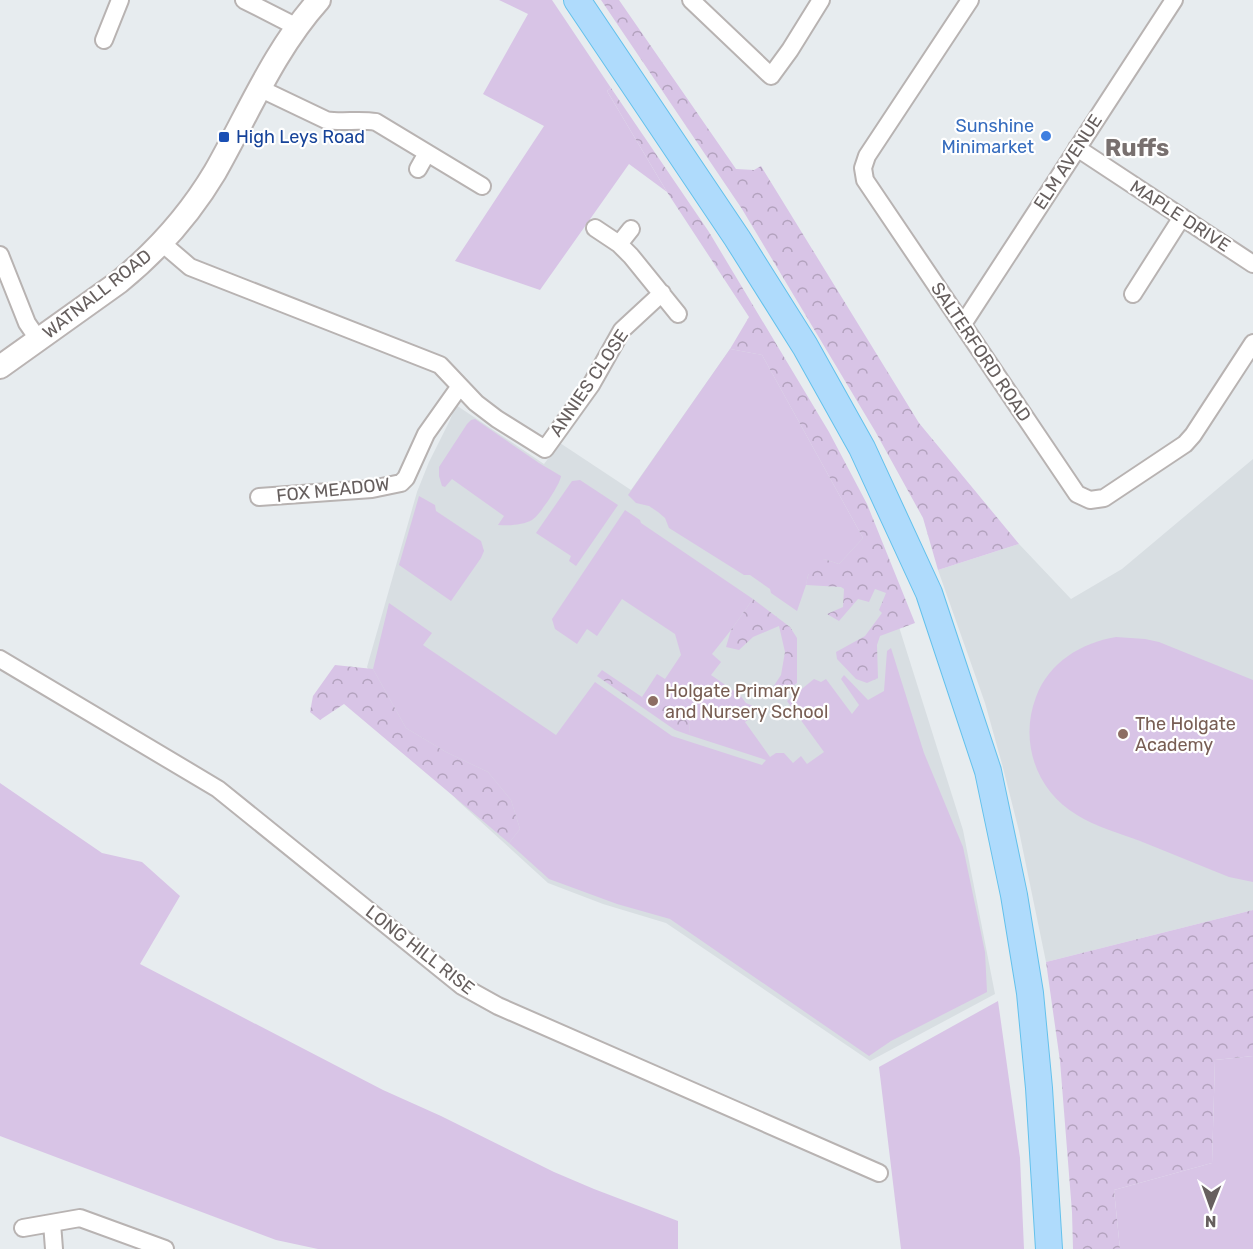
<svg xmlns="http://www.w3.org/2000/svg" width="1253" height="1249" font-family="Rubik,sans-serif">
	<defs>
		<pattern id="forest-crowns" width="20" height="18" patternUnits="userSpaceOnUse" patternTransform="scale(1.5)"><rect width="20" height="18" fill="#d8c4e6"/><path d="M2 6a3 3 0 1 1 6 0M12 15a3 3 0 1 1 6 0" fill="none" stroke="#b3a2be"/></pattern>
	</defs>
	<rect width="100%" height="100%" fill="#e7ecef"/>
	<path fill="#d8dee2" d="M730 349 762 355 882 573 963 830 995 994 870 1061 666 923 603 904 548 883 457 800 401 734 367 667 417 492 429 462 450 420 456 405 544 464 560 443 631 490Z
		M1253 459V910L1046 962 1019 831 1002 764 985 703 938 570 1019 544 1071 599 1122 569Z"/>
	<path fill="#d8c4e6" d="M499 0H552L611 88 607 91 667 192 629 164 540 290 455 261 544 126 483 94 528 14Z
		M730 349 762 355 863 538 839 564 824 559 808 575 806 585 797 611 771 593 770 589 750 575H744L669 528 665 518 658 512 649 506 636 503 628 495Z
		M475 419 539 463 561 476C560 485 539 516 532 520 523 525 508 526 498 525L504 516 452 479 445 487 442 486 439 476V467L467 424 471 420Z
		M580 480 618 505 576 566 569 561 571 556 536 533 572 481Z
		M419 496 435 505 436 511 481 541 484 551 481 558 451 601 399 565Z
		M625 510 640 520 641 523 753 599 731 630 712 654 721 662 711 675 740 695 746 703 753 706V716L745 722 770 757 776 753H784L793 763 801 756 807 764 824 752 787 701 814 679 821 682 826 679 852 714 859 705 841 679 844 675 868 700 884 691 887 651 891 648 924 753 963 847 985 952 987 992 891 1041 869 1056 670 919 617 904 549 879 509 843 520 829 511 800 488 772 446 752 406 728 373 669 389 603 432 633 423 645 556 735 595 682 672 736 762 765 766 760 689 735 691 707 671 690 657 709 642 697 657 674 665 679 681 655 675 634 622 599 597 636 587 629 577 644 555 629 552 619Z
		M1116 637 1145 639 1159 642 1253 680V882L1229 877C1199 865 1170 853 1140 841 1121 834 1094 826 1077 815 1036 791 1019 741 1036 697 1049 662 1081 643 1116 637Z
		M0 783 102 853 142 862 180 896 140 964 383 1090 441 1116 554 1172 594 1189 678 1221V1249H318L276 1240 0 1136Z
		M998 1001 1020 1158 1024 1249H901L879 1067Z
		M1253 1056V1249H1120L1114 1190 1212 1163 1215 1060Z"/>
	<path fill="url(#forest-crowns)" d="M601 0H619L736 169 754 170 761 166 919 423 1019 544 938 570 923 518 875 431 742 209Z
		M611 88 709 232 829 432 867 504 915 623 880 636 877 645 878 678 867 683 856 679 837 659 836 652 865 636 882 613 879 610 886 593 875 589 869 602 858 599 839 621 827 614 843 607 844 589 841 587 806 585C809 571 810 565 824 559L839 564 863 538 762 355 730 349 749 317 667 192 607 91Z
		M753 599 790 627 797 638V683L773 700 767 696 781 675 785 652 779 626 753 637 739 650 726 647 731 630Z
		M335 665 373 669 406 728 446 752 488 772 511 800 520 829 509 843 344 704 320 720 310 712 313 696Z
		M602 670 642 697 657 709 671 690 691 707 689 735 675 730 597 676Z
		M1253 910V1056L1215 1060 1212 1163 1114 1190 1120 1249H1073L1072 1212 1060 1061 1046 962Z"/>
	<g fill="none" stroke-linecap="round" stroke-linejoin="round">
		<defs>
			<path id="minor" d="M244 0 297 27
				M691 0 771 76 790 50 821 0
				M970 0 867 156 863 168 865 180 1077 494 1090 500 1104 498 1185 444 1193 435 1253 343
				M104 40 120 0
				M259 88 326 120C342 123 359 119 376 122L482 186
				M1077 148 1253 264
				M418 169 427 153
				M595 228 619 244 631 256 678 314
				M162 243 190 267 440 365 476 403 497 419 545 449 591 385 622 330 662 293
				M619 244 631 229
				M0 255 27 323 38 339
				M1133 294 1182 217
				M963 324 1174 0
				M259 497 372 489 401 483 406 478 426 434 460 386
				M0 659 218 789 462 986 498 1006 879 1173
				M52 1223 54 1249
				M23 1228 80 1218 165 1249"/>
			<path id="secondary" d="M0 367 119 282C157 251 190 214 215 172 248 114 274 50 319 0"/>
			<path id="primary" d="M577 0 737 238 805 346 862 448 929 593 988 771 1014 895 1030 993 1039 1088 1049 1249"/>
		</defs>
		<use href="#minor" stroke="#b8b3b2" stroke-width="20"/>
		<use href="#secondary" stroke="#bab4b3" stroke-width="26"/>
		<use href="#primary" stroke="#63c1ec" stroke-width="28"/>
		<use href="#minor" stroke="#fff" stroke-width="16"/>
		<use href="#secondary" stroke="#fff" stroke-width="22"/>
		<use href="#primary" stroke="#afdbfc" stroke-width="26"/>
	</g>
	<circle fill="#3f7fe0" stroke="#fff" stroke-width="2" cx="1046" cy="136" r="6"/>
	<rect fill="#1a4fb4" stroke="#fff" stroke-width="2" x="218" y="131" width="12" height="12" rx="3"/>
	<g fill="#8d6e63" stroke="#fff" stroke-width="2">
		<circle cx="653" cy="701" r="6"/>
		<circle cx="1123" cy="734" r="6"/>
	</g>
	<g text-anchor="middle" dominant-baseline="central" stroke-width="4.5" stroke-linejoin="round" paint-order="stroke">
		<g font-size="18" fill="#366cbe" stroke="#fff" text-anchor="end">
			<text x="1034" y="126">Sunshine<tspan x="1034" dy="21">Minimarket</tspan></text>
		</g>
		<g font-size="18" fill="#164399" stroke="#fff" text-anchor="start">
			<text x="236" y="137">High Leys Road</text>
		</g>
		<g font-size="18" fill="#665f5e" stroke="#fff">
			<text transform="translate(1068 162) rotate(-57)">ELM AVENUE</text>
			<text transform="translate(1180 216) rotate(33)">MAPLE DRIVE</text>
			<text transform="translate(97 294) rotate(-38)">WATNALL ROAD</text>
			<text transform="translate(981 352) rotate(56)">SALTERFORD ROAD</text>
			<text transform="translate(589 383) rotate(-56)">ANNIES CLOSE</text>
			<text transform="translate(333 490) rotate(-6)">FOX MEADOW</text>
			<text transform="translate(420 950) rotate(38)">LONG HILL RISE</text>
		</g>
		<g font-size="18" fill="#785e54" stroke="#fff" text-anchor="start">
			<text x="665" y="691">Holgate Primary<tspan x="665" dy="21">and Nursery School</tspan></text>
			<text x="1135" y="724">The Holgate<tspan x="1135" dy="21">Academy</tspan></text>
		</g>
		<g font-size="24" font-weight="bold" fill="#78706f" stroke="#fff">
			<text x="1137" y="148">Ruffs</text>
		</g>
	</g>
	<g transform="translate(1211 1207) rotate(181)" stroke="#ffffff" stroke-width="4.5" paint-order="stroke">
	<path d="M0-4.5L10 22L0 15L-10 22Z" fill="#665f5e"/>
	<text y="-9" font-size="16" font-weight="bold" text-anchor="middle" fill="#665f5e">N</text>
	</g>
</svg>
